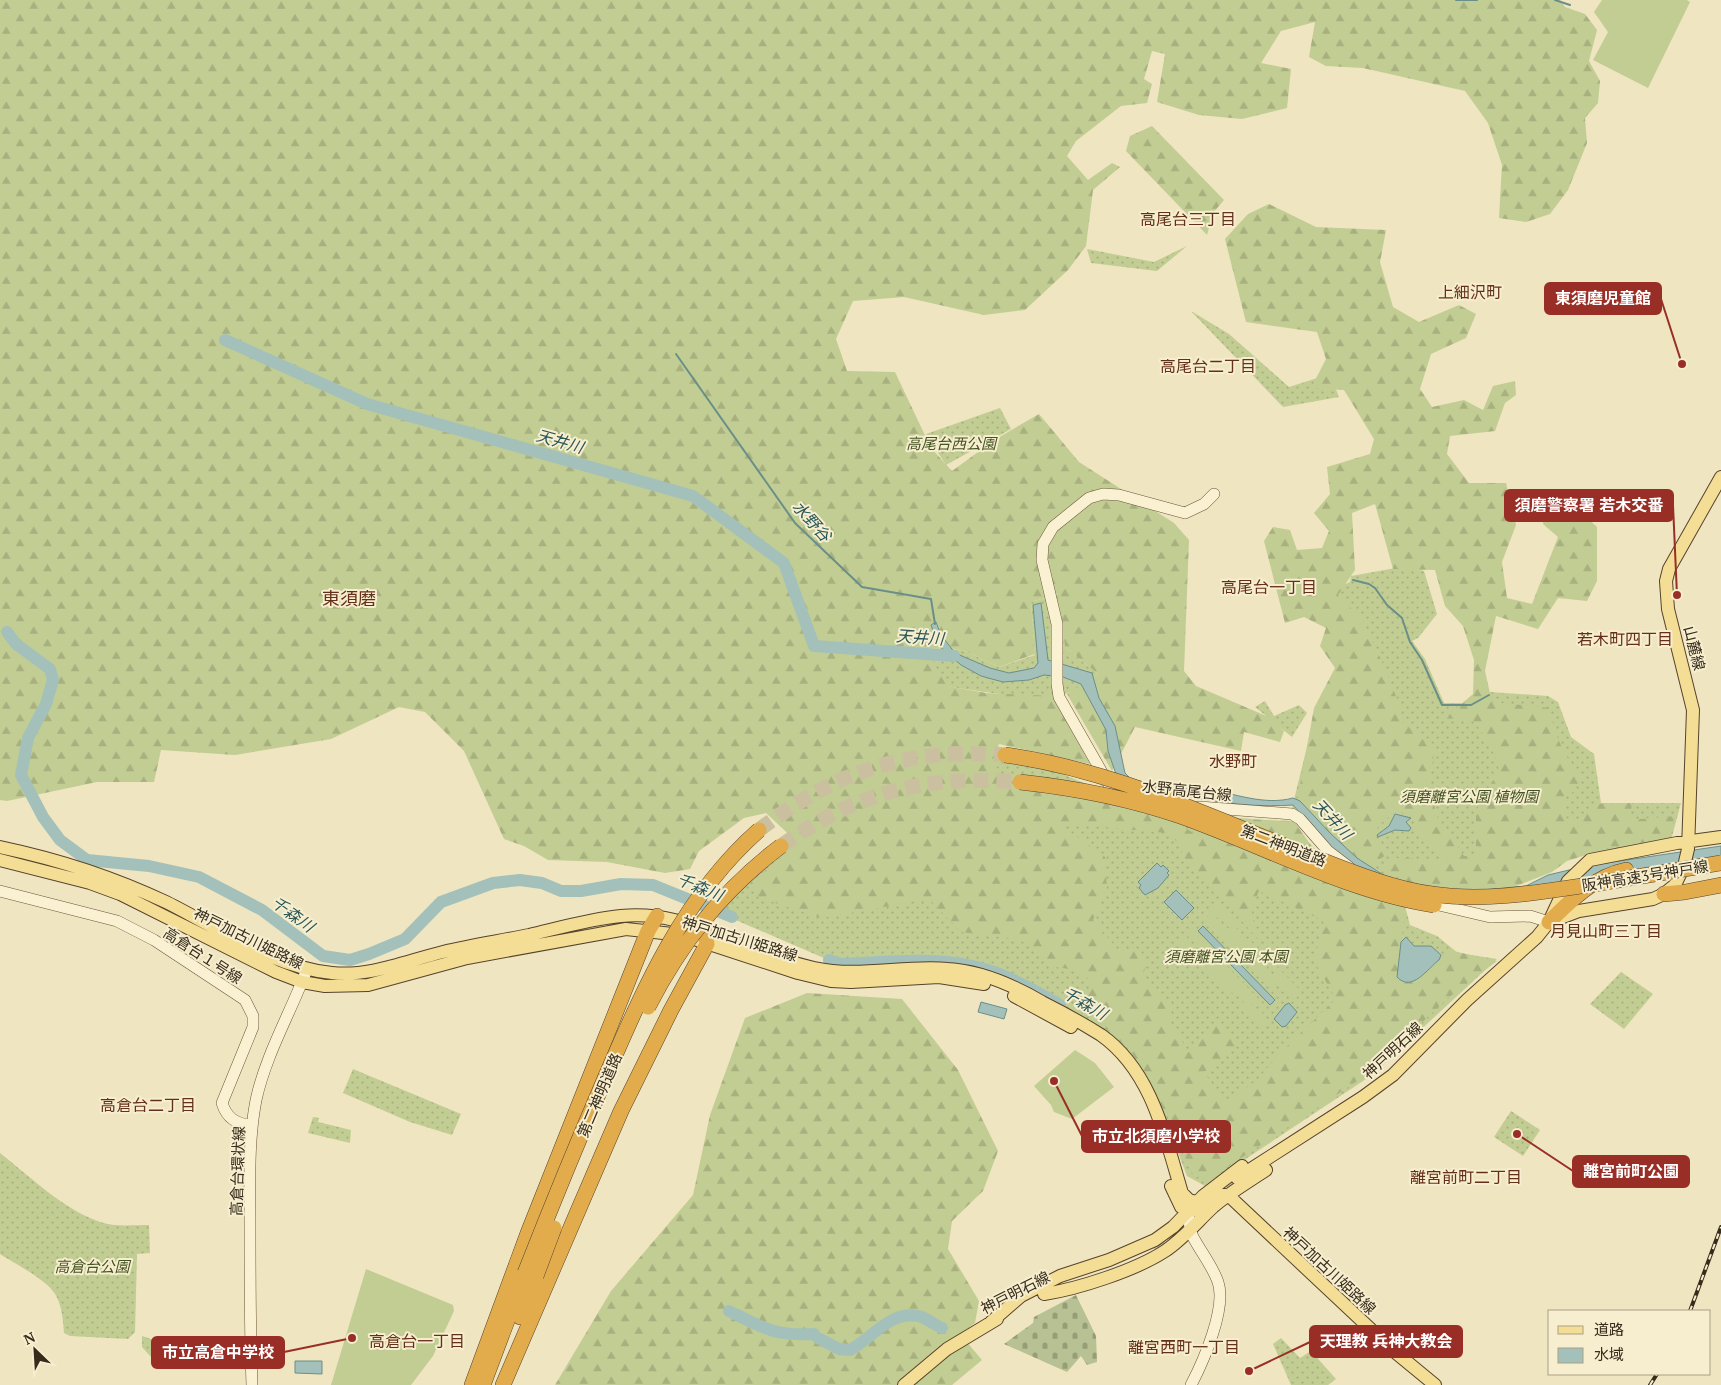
<svg xmlns="http://www.w3.org/2000/svg" width="1721" height="1385" font-family="'PT Serif','Noto Sans JP',serif">
	<defs>
		<pattern id="grass-dots" width="8" height="8" patternUnits="userSpaceOnUse" patternTransform="scale(1.25)"><rect width="8" height="8" fill="#c2cd93"/><path d="M2 2h.1M6 6h.1" fill="none" stroke="#a7b07e" stroke-width="1.8" stroke-linecap="round"/></pattern>
		<pattern id="forest-firs" width="22" height="20" patternUnits="userSpaceOnUse" patternTransform="scale(1.25)"><rect width="22" height="20" fill="#c2cd93"/><path d="M5 1l3.5 6h-7zM16 11l3.5 6h-7z" fill="#a7b07e"/></pattern>
		<pattern id="cemetery-stones" width="16" height="16" patternUnits="userSpaceOnUse" patternTransform="scale(1.25)"><rect width="16" height="16" fill="#b8c193"/><path d="M2 7V4a2 2 0 0 1 4 0v3zM10 15v-3a2 2 0 0 1 4 0v3z" fill="#969d77"/></pattern>
	</defs>
	<rect width="100%" height="100%" fill="#efe5c0"/>
	<path fill="url(#grass-dots)" d="M1187 246 1157 271 1091 263 1087 249 1154 262Z
		M1191 311 1229 334 1289 387 1330 374 1339 397 1283 407Z
		M1000 408 1011 429 946 465 926 434Z
		M1407 566 1424 571 1437 614 1418 638 1412 641 1425 659 1444 703H1472L1490 692 1548 696 1558 702 1571 737 1594 754 1601 803H1681L1671 840 1560 859 1484 891 1416 887 1356 865 1301 810 1292 808 1316 710 1339 667 1329 591 1350 582 1351 576Z
		M1059 594 1065 647 1098 674C1088 681 1076 691 1065 694 1036 701 977 691 946 686L924 648 963 650 999 667 1035 655 1031 602Z
		M1265 701 1274 716 1299 705 1307 713 1292 737 1255 707Z
		M990 743 1105 792 1173 813 1290 822 1349 886 1405 906 1410 925 1437 936 1458 953 1497 959 1372 1075 1205 1186 1187 1176 1158 1100 1117 1044 988 972 936 962 840 965 715 911 782 851 850 755Z
		M1621 972 1653 994 1624 1029 1590 1004Z
		M353 1069 461 1114 452 1135 410 1122 343 1093Z
		M1511 1111 1540 1130 1523 1156 1494 1137Z
		M313 1117 319 1118 318 1122 351 1130 350 1143 308 1133Z
		M0 1153C31 1177 74 1220 114 1225 125 1226 138 1225 149 1225L150 1253 137 1254 135 1332 128 1339 70 1336 64 1333C63 1320 62 1305 55 1294 46 1279 15 1264 0 1254Z
		M1352 1288 1376 1309 1367 1318 1344 1298Z
		M142 1336 160 1342 156 1359 151 1357 142 1347Z
		M1281 1338 1300 1358 1311 1351 1336 1379 1328 1385H1291L1273 1344Z"/>
	<path fill="url(#forest-firs)" fill-rule="evenodd" d="M0 0H1560L1565 7 1585 14 1597 30 1589 61 1600 81 1598 103 1585 118 1587 143 1568 190 1550 214 1526 222 1499 218 1502 165 1488 123 1465 91 1363 68 1326 66 1309 57 1315 22 1281 31 1261 63 1291 69 1287 108 1242 119 1199 115 1157 102 1165 54 1152 51 1144 79 1152 84 1147 103 1121 106 1076 141 1067 156 1088 180 1112 163 1120 167 1093 190 1086 246 1068 270 1025 310 984 315 904 297 853 301 836 339 847 371 895 372 931 448 952 471 996 439 1039 414 1079 462 1174 523 1189 540 1184 671 1196 686 1271 718 1284 731 1280 742 1244 732 1241 751 1135 727 1112 771 1067 694 1098 674 1065 647 1058 594 1031 602 1035 654 999 667 963 650 925 648 947 686 986 693 1053 696 1090 764 999 744 993 760 1007 786 1060 796 1103 800 1142 811 1173 822 1196 834 1208 818 1294 821 1335 880 1405 906 1398 980 1414 982 1449 950 1497 961 1448 998 1368 1074 1205 1182 1192 1173 1171 1123 1130 1050 1104 1028 1087 1000 1090 980 1076 970 1056 967 1019 939 961 932 929 899 822 918 760 898 749 884 798 843 766 813 744 818 699 851 690 869 665 873 607 862 548 860 524 846 504 839 464 751 425 712 399 707 331 739 235 755 161 750 154 782H97L7 801 0 800ZM1079 825 1167 833 1184 848 1191 840 1181 854 1260 941 1251 909 1259 891 1324 921 1314 961 1336 999 1280 1053 1257 1080 1225 1103 1204 1072 1237 1046 1220 1021 1189 1053 1170 1021 1171 1004 1162 993 1150 989 1143 975 1147 962 1140 950H1118L1093 920 1107 890 1105 857 1062 826Z
		M1152 126 1224 200 1213 213 1207 235 1126 151 1130 136Z
		M1269 204 1316 227 1386 230 1380 262 1393 307 1419 322 1459 305 1476 314 1466 338 1431 354 1420 389 1432 407 1464 400 1483 410 1493 386 1515 381 1516 395 1505 403 1495 431 1450 436 1447 454 1469 483H1506L1516 525 1502 562 1507 598 1532 604 1558 537 1543 524 1546 498 1570 502 1597 527V581L1587 601 1558 598 1538 629 1496 616 1485 671 1492 702 1549 708C1556 735 1562 758 1584 776L1572 793 1564 798V818L1582 820 1595 804 1632 803 1630 820 1675 816 1669 838 1608 848 1567 861 1552 872 1511 888 1476 890 1417 885 1382 871 1395 858 1449 860 1418 833 1412 816 1396 811 1378 826 1374 842 1392 851 1371 865 1351 855 1297 802 1314 708 1335 668 1320 646 1326 628 1304 617 1285 623 1264 541 1273 527 1290 530 1297 550 1322 548 1329 531 1314 513 1330 494 1327 467 1370 454 1374 439 1344 390 1311 388 1326 359 1317 332 1246 322 1225 239 1248 214ZM1375 504 1393 569 1435 570 1445 606 1463 626 1474 660 1473 694 1445 718 1474 721 1491 746 1499 770 1476 811V856H1464L1437 816 1429 787 1435 746 1419 731 1404 725 1401 709 1384 666 1363 621 1338 595 1355 570 1352 513Z
		M807 993 902 999 958 1070 998 1151 983 1191 952 1221 948 1249 979 1301 975 1323 960 1334 982 1360 952 1385H555L611 1291 693 1195 710 1115 745 1018Z"/>
	<path fill="url(#cemetery-stones)" d="M1076 1295 1096 1336 1097 1362 1087 1365 1081 1356 1067 1372 1004 1344 1033 1323 1034 1317Z"/>
	<path fill="#c2cd93" d="M1602 0H1687L1690 2 1648 88 1593 60 1608 32 1594 12Z
		M1215 902 1243 931 1206 912Z
		M1204 915 1248 939 1257 947 1280 995 1278 997 1203 918Z
		M1192 930 1267 1008 1265 1010 1219 986 1211 977 1190 931Z
		M1185 933 1203 970 1175 941Z
		M1266 956 1302 992 1296 998 1287 989 1283 992Z
		M1226 994 1263 1012 1259 1016 1266 1024 1261 1030Z
		M1075 1050 1095 1063 1114 1087 1072 1119 1054 1112 1051 1105 1034 1086Z
		M366 1269 453 1305 454 1311 433 1356 411 1385H331Z"/>
	<path fill="#a3c1ba" stroke="#6a8f89" d="M1041 603 1048 660 1092 673 1099 698 1115 726 1125 773 1132 780C1157 784 1181 786 1205 789 1234 793 1264 806 1293 798L1300 801 1330 833 1357 858 1388 878 1416 888 1460 892 1526 886 1548 875 1586 866 1721 846V858L1577 883 1436 898 1351 864 1331 848 1293 805C1232 809 1174 795 1117 777L1108 751 1106 730 1081 684 1063 677 1044 675 1029 680 1003 682 981 676 961 665 938 645 931 625 936 622 941 635 955 653 990 668 1009 673 1034 668 1038 663 1033 605Z
		M1395 814 1411 818 1406 822 1411 828 1409 831 1395 830 1378 837 1377 835 1389 826Z
		M1157 863 1161 867 1163 865 1169 871 1167 873 1169 875 1158 888 1145 895 1139 888 1141 885 1138 882Z
		M1176 890 1194 908 1182 920 1164 902Z
		M1203 926 1275 1000 1270 1005 1198 931Z
		M1406 937 1414 946H1431L1441 955 1439 960C1428 968 1412 993 1397 977L1401 942Z
		M981 1002 1007 1009 1004 1019 978 1012Z
		M1289 1003 1297 1012 1286 1026 1282 1027 1274 1019 1285 1005Z
		M295 1361H322V1374L295 1373Z"/>
	<g fill="none" stroke-linecap="round" stroke-linejoin="round">
		<path stroke="#6a8f89" stroke-width="2" d="M1456 0H1477
			M1555 0 1570 5
			M676 354 795 523 862 587 931 599 935 624
			M1353 580 1369 584 1375 588 1387 605 1402 618 1410 642 1422 660 1442 705H1471L1489 695"/>
		<path stroke="#a3c1ba" stroke-width="12" d="M225 340 367 404 693 496 784 563 814 646 954 656
			M7 632 16 644 50 669 53 680 46 704 28 738 21 775 43 817 60 840 87 860 149 866 199 877 262 910 323 956 350 960 369 954 405 939 441 902 493 883 520 880 542 883 561 891H581L621 884 653 885 732 917
			M829 960 841 964C890 962 944 955 991 971 1015 979 1038 992 1060 1005
			M729 1311C763 1328 774 1336 814 1334
			M818 1338 839 1349 850 1350C871 1339 891 1310 918 1316 925 1317 935 1325 942 1328"/>
		<path stroke="#cac09f" stroke-width="12" stroke-dasharray="12 6" stroke-linecap="butt" d="M1213 1199 1237 1178
			M1154 1249 1171 1234"/>
		<path stroke="#cac09f" stroke-width="15" stroke-dasharray="15 8" stroke-linecap="butt" d="M759 830C837 770 908 748 1005 755
			M781 846C858 791 926 775 1020 782"/>
		<defs>
			<path id="secondary" d="M1124 795 1112 790 1059 697 1057 684V624L1042 560 1043 544 1053 527 1089 498 1103 494 1119 495 1185 513 1204 504 1214 494
				M1199 807 1292 814 1300 819 1328 851 1349 867
				M0 891 117 921 154 940 245 1000 253 1016V1027L222 1103C227 1119 236 1123 252 1126
				M1426 902 1490 917 1530 916 1549 922
				M1186 1205C1190 1215 1188 1225 1192 1235 1200 1251 1212 1265 1218 1282 1227 1308 1203 1362 1191 1385
				M252 1385C250 1332 250 1278 250 1225 250 1184 248 1141 256 1100 266 1054 291 1012 307 969"/>
			<path id="primary" d="M0 847C57 859 113 877 166 902 219 928 271 967 332 973 370 977 406 961 443 952 471 945 500 941 529 935 559 928 590 919 621 916 671 911 705 931 750 948 770 956 793 963 814 968 859 978 903 965 948 969 982 971 1013 985 1042 1002 1062 1012 1082 1023 1101 1035 1152 1071 1165 1137 1182 1193L1189 1200 1196 1202 1215 1195H1228L1395 1352 1435 1385
				M0 860 90 883 120 894 276 972 302 982 325 986 368 985 467 958 626 929 682 935 798 973 831 981 851 982 939 977 984 984
				M1550 922 1579 911 1653 899 1664 894 1675 885 1684 866 1688 849 1693 710 1668 609 1666 581 1669 569 1721 477
				M1014 996 1071 1027
				M1237 1178 1363 1097 1393 1075 1467 1000 1537 937 1549 922 1568 881 1590 860 1677 843 1721 837
				M1171 1186 1181 1207C1199 1216 1211 1206 1226 1197
				M1044 1294C1078 1289 1136 1270 1165 1251 1183 1239 1197 1222 1213 1207 1229 1193 1248 1182 1266 1170
				M991 1322 1021 1296 1060 1276 1109 1260 1155 1240 1173 1227 1203 1196 1242 1166
				M904 1385 947 1349 997 1319"/>
			<path id="highway" d="M1664 894 1685 892 1721 885
				M1549 922C1571 900 1595 876 1626 870
				M520 1317 536 1276
				M472 1385 528 1233 648 931 657 916
				M483 1385 525 1273
				M503 1385 621 1111 671 1010 707 944 704 928"/>
		</defs>
		<use href="#secondary" stroke="#6a563b" stroke-width="12"/>
		<use href="#primary" stroke="#56432c" stroke-width="14"/>
		<use href="#highway" stroke="#56432c" stroke-width="16"/>
		<use href="#secondary" stroke="#faf1d3" stroke-width="11"/>
		<use href="#primary" stroke="#f4de96" stroke-width="12"/>
		<use href="#highway" stroke="#e2ac4d" stroke-width="15"/>
		<defs>
			<path id="rail" d="M1690 1311 1721 1227
				M1650 1385 1657 1374"/>
		</defs>
		<use href="#rail" stroke="#372c1c" stroke-width="4"/>
		<use href="#rail" stroke="#f6eecf" stroke-width="2" stroke-dasharray="5.5" stroke-linecap="butt"/>
		<defs>
			<path id="highway-bridge" d="M1005 755C1110 769 1205 815 1303 853 1345 869 1388 888 1432 894 1486 902 1541 892 1594 884 1636 877 1679 870 1721 863
				M1020 782C1075 788 1128 798 1180 816 1262 845 1348 892 1434 905
				M648 1007C681 942 723 890 781 846
				M525 1273C551 1207 578 1141 606 1076 645 986 684 896 759 830
				M536 1276 554 1228"/>
		</defs>
		<use href="#highway-bridge" stroke="#56432c" stroke-width="16" stroke-linecap="butt"/>
		<use href="#highway-bridge" stroke="#e2ac4d" stroke-width="15"/>
	</g>
	<g text-anchor="middle" dominant-baseline="central" stroke-width="4" stroke-linejoin="round" paint-order="stroke">
		<g font-size="15" font-style="italic" fill="#445422" stroke="#f6eecf">
			<text x="951" y="443">高尾台西公園</text>
			<text x="1469" y="796">須磨離宮公園 植物園</text>
			<text x="1226" y="956">須磨離宮公園 本園</text>
			<text x="92" y="1266">高倉台公園</text>
		</g>
		<g font-size="15" fill="#372c1c" stroke="#f6eecf">
			<text transform="translate(1695 648) rotate(76)">山麓線</text>
			<text transform="translate(1187 790) rotate(6)">水野高尾台線</text>
			<text transform="translate(1284 845) rotate(21)">第二神明道路</text>
			<text transform="translate(1645 875) rotate(-9)">阪神高速3号神戸線</text>
			<text transform="translate(249 938) rotate(26)">神戸加古川姫路線</text>
			<text transform="translate(740 938) rotate(17)">神戸加古川姫路線</text>
			<text transform="translate(203 955) rotate(33)">高倉台１号線</text>
			<text transform="translate(1392 1050) rotate(-43)">神戸明石線</text>
			<text transform="translate(599 1095) rotate(-67)">第二神明道路</text>
			<text transform="translate(237 1171) rotate(-88)">高倉台環状線</text>
			<text transform="translate(1330 1270) rotate(43)">神戸加古川姫路線</text>
			<text transform="translate(1015 1292) rotate(-27)">神戸明石線</text>
		</g>
		<g font-size="16" fill="#65301a" stroke="#f6eecf">
			<text x="1188" y="219">高尾台三丁目</text>
			<text x="1470" y="292">上細沢町</text>
			<text x="1208" y="366">高尾台二丁目</text>
			<text x="1269" y="587">高尾台一丁目</text>
			<text x="1625" y="639">若木町四丁目</text>
			<text x="1233" y="761">水野町</text>
			<text x="1606" y="931">月見山町三丁目</text>
			<text x="148" y="1105">高倉台二丁目</text>
			<text x="1466" y="1177">離宮前町二丁目</text>
			<text x="417" y="1341">高倉台一丁目</text>
			<text x="1184" y="1347">離宮西町一丁目</text>
		</g>
		<g font-size="16" font-style="italic" fill="#2b5758" stroke="#f6eecf">
			<text transform="translate(560 441) rotate(16)">天井川</text>
			<text transform="translate(812 521) rotate(48)">水野谷</text>
			<text transform="translate(920 637) rotate(4)">天井川</text>
			<text transform="translate(1333 819) rotate(47)">天井川</text>
			<text transform="translate(700 887) rotate(22)">千森川</text>
			<text transform="translate(293 914) rotate(36)">千森川</text>
			<text transform="translate(1085 1003) rotate(30)">千森川</text>
		</g>
		<g font-size="18" fill="#65301a" stroke="#f6eecf">
			<text x="349" y="598">東須磨</text>
		</g>
	</g>
	<path fill="none" stroke="#992e26" stroke-width="2" d="M1682 364L1661 299M1677 595L1673 505M1054 1081L1082 1136M1517 1134L1573 1171M1249 1371L1310 1342M352 1338L284 1352"/>
	<g fill="#992e26" stroke="#f6eecf" stroke-width="2">
		<circle cx="1682" cy="364" r="5"/>
		<circle cx="1677" cy="595" r="5"/>
		<circle cx="1054" cy="1081" r="5"/>
		<circle cx="1517" cy="1134" r="5"/>
		<circle cx="1249" cy="1371" r="5"/>
		<circle cx="352" cy="1338" r="5"/>
	</g>
	<g fill="#992e26" stroke="#992e26" stroke-width="2">
		<rect x="1545" y="283" width="116" height="31" rx="5"/>
		<rect x="1505" y="490" width="168" height="31" rx="5"/>
		<rect x="1082" y="1121" width="148" height="31" rx="5"/>
		<rect x="1573" y="1156" width="116" height="31" rx="5"/>
		<rect x="1310" y="1326" width="152" height="31" rx="5"/>
		<rect x="152" y="1337" width="132" height="31" rx="5"/>
	</g>
	<g font-size="16" text-anchor="middle" font-weight="bold" fill="#fff">
		<text x="1603" y="304">東須磨児童館</text>
		<text x="1589" y="511">須磨警察署 若木交番</text>
		<text x="1156" y="1142">市立北須磨小学校</text>
		<text x="1631" y="1177">離宮前町公園</text>
		<text x="1386" y="1347">天理教 兵神大教会</text>
		<text x="218" y="1358">市立高倉中学校</text>
	</g>
	<rect x="1548" y="1310" width="162" height="65" fill="#f6eecf" stroke="#aaa087"/>
	<rect x="1558" y="1326" width="25" height="8" fill="#f4de96" stroke="#aaa087"/>
	<text x="1594" y="1335" font-size="15" fill="#372c1c">道路</text>
	<rect x="1558" y="1348" width="25" height="15" fill="#a3c1ba" stroke="#aaa087"/>
	<text x="1594" y="1360" font-size="15" fill="#372c1c">水域</text>
	<g transform="translate(35 1350) rotate(335)" stroke="#f6eecf" stroke-width="4" paint-order="stroke">
	<path d="M0-4L9 19L0 12L-9 19Z" fill="#372c1c"/>
	<text y="-8" font-size="14" font-weight="bold" text-anchor="middle" fill="#372c1c">N</text>
	</g>
</svg>
